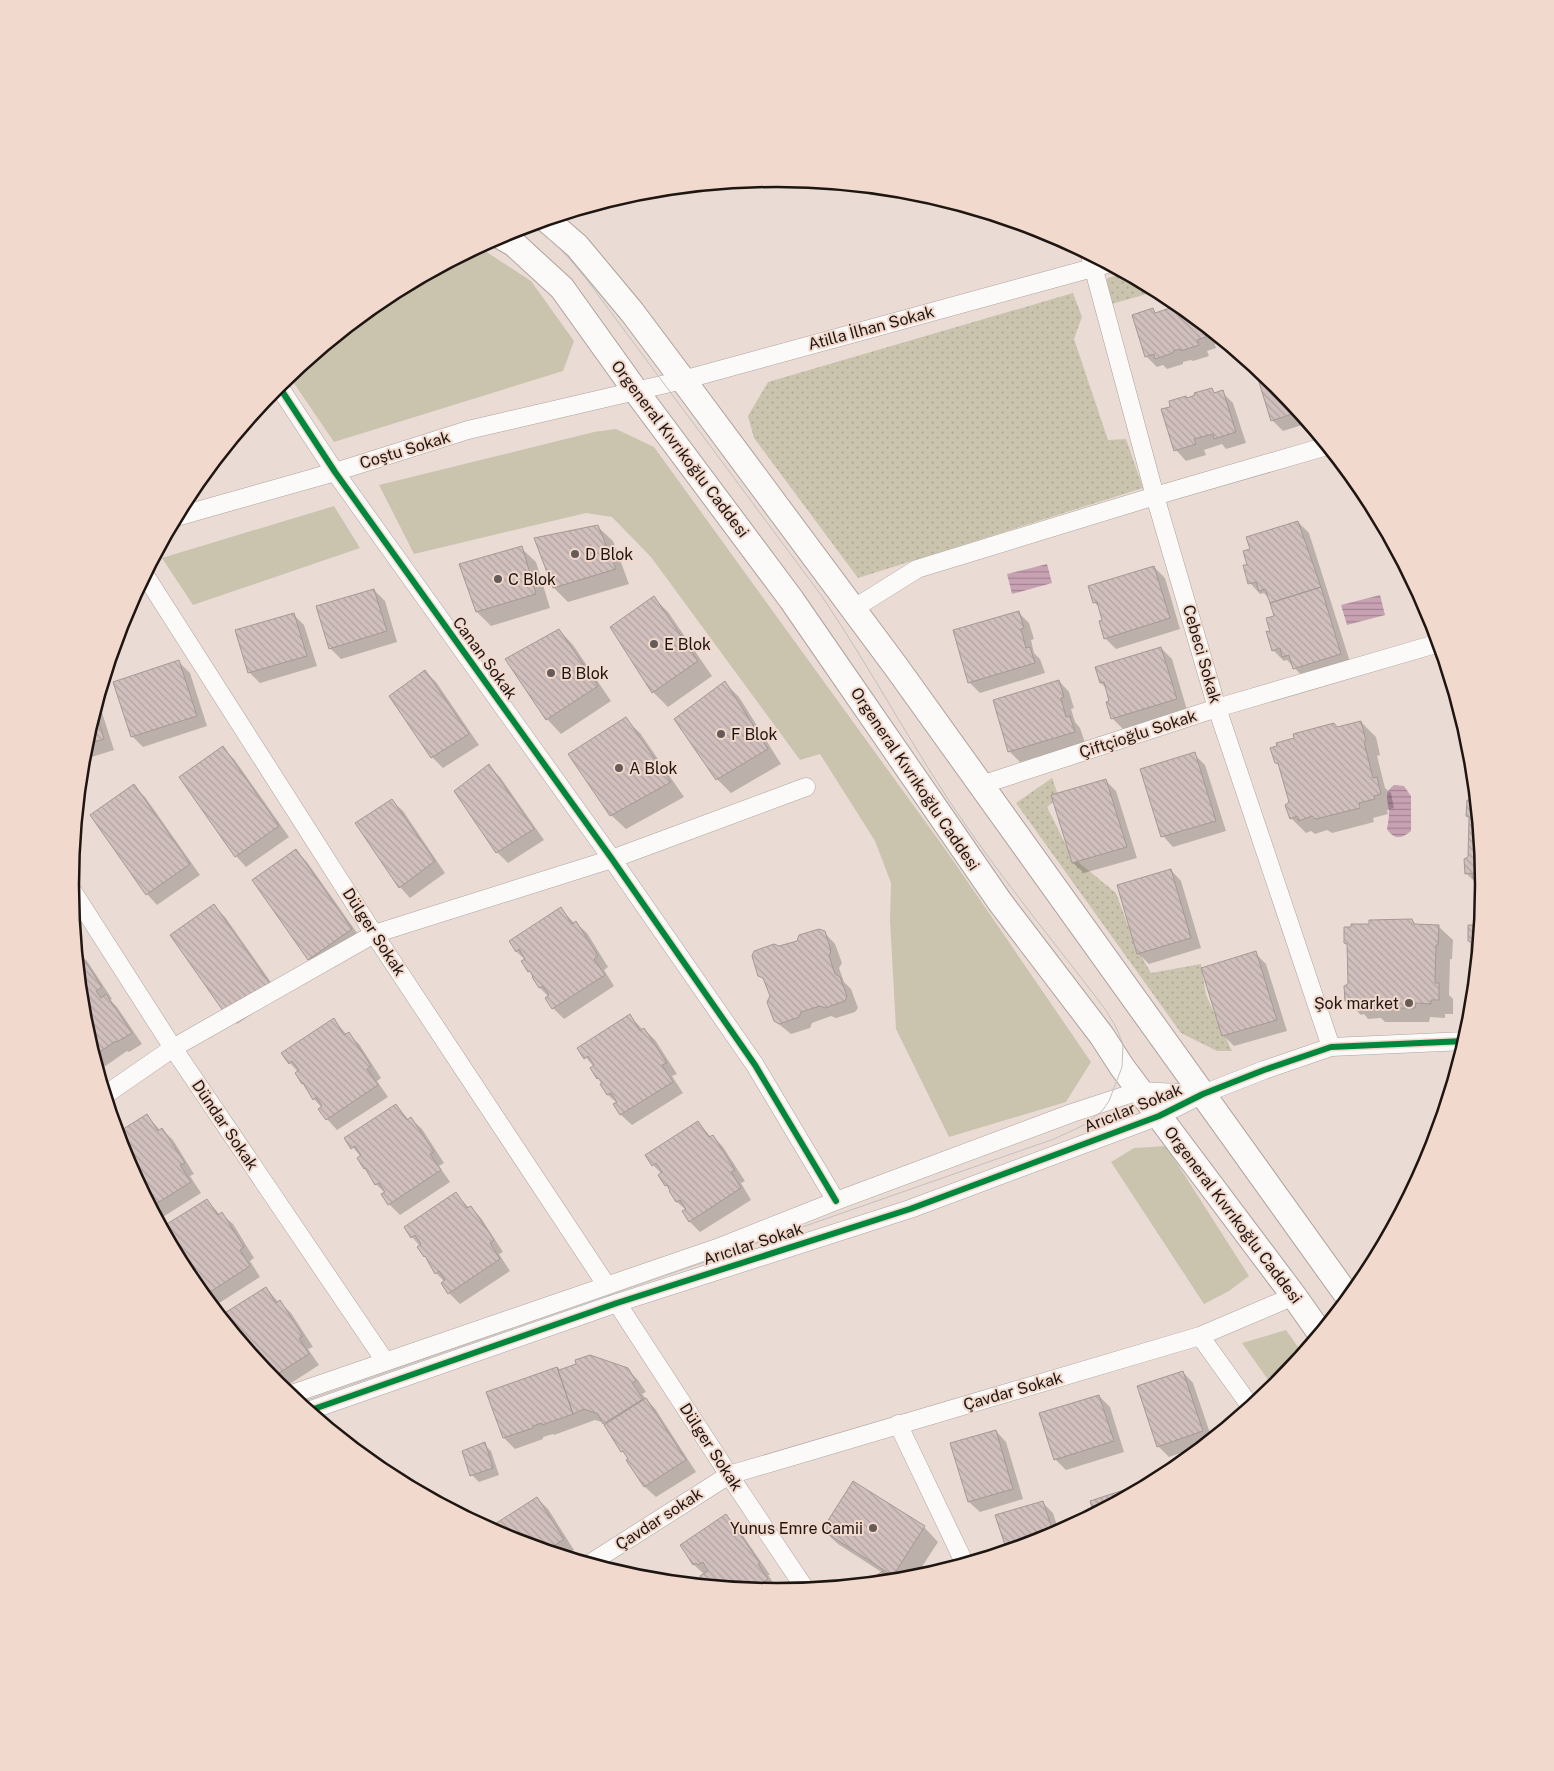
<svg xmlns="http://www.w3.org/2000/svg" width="1554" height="1771" font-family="'Public Sans',sans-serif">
	<defs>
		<pattern id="grass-dots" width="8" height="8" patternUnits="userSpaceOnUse" patternTransform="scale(1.25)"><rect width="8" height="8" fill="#cac4ae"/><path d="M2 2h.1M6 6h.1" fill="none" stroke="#ada895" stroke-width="1.8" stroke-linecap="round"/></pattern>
		<pattern id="water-rules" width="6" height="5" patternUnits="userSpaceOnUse" patternTransform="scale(1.25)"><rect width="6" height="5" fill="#c8a2b3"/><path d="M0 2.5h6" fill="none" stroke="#a28390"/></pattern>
		<pattern id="building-back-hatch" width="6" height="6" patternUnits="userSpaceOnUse" patternTransform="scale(1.25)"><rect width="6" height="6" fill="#d0bfbc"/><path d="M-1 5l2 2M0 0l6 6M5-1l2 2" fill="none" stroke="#b2a3a1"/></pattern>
	</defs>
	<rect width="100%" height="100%" fill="#eadcd5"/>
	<path fill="url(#grass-dots)" d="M1124 273 1157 291 1112 304 1103 284 1108 278Z
		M1073 293 1082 317 1074 339 1108 440 1126 439 1143 488 858 578 754 438 748 416 768 382Z
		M1052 778 1059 798 1047 807 1072 857 1116 893 1136 947 1151 973 1201 964 1206 995 1232 1051H1217L1181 1033 1016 803Z"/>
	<path fill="#cac4ae" d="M479 247 531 281 574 341 563 371 334 442 289 376 384 297Z
		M616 429 654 447 948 853 1091 1062 1066 1102 949 1137 896 1029 890 920 891 883 875 841 820 754 800 760 651 557 612 517 586 513 414 554 379 485 594 432Z
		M334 506 360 548 193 605 162 558Z
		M1166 1146 1249 1276 1229 1291 1204 1304 1111 1162 1134 1148Z
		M1286 1330 1303 1354 1274 1388 1242 1343Z"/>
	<path fill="url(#water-rules)" d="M1047 564 1052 583 1012 594 1007 574Z
		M1380 595 1385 615 1347 625 1341 605Z
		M1394 785 1404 786 1411 796V831C1402 839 1394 840 1387 829 1388 823 1389 817 1389 812 1388 800 1383 793 1394 785Z"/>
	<path fill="#0003" d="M1176 302 1211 331 1216 348 1207 351 1209 356 1193 361 1191 360 1183 362V364L1167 369 1163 365 1157 367 1146 356 1153 310 1157 314 1175 308Z
		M1267 378 1277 386 1304 419 1301 420 1302 425 1283 431 1272 420 1259 380Z
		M1212 389 1216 394 1222 392 1233 403 1246 443 1226 449 1222 444 1204 450 1206 455 1186 461 1176 450 1172 408Z
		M1298 522 1309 533 1351 665 1305 679 1287 660 1284 661 1273 650 1272 633 1275 616 1270 600 1264 593 1260 594 1250 583 1249 567Z
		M598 527 613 541 629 584 568 602 554 588Z
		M521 548 536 562 550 608 491 626 477 612Z
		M1154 567 1165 578 1180 629 1116 649 1105 638 1104 621 1100 608 1094 602Z
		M374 590 385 601 397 642 341 659 330 648Z
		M653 597 668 612 712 676 668 707 653 692 612 627Z
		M1018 612 1029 623 1034 639 1031 640 1034 653 1040 659 1045 673 980 693 969 682Z
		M293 614 304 625 317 666 260 683 249 672Z
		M559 630 573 645 611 701 561 734 547 719Z
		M1161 648 1172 659 1187 710 1123 729 1112 718 1111 701 1107 689 1101 683Z
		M179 662 190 673 207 726 143 747 132 736Z
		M425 671 436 682 479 745 443 768 432 757Z
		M1059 681 1069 692 1074 708 1071 709 1075 722 1080 728 1085 743 1020 762 1009 751Z
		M725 683 739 697 781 764 731 793 717 779Z
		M1454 693 1470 748 1472 766 1470 764 1469 748 1459 713 1455 708Z
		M98 700 114 750 82 760 84 747Z
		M625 719 640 733 684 797 626 829 611 815Z
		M1361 722 1376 737 1380 755 1377 756 1385 788 1391 793 1394 808 1387 810 1388 814 1373 818 1374 822 1332 833 1327 830 1315 834 1311 831 1306 833 1291 818 1290 802 1280 767 1276 763 1338 728Z
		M223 748 234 759 289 837 246 867 236 856Z
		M1194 754 1205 765 1226 831 1173 847 1163 836Z
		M489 766 500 777 544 840 508 863 497 852Z
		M1105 780 1116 791 1137 858 1084 873 1073 863Z
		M134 786 145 797 200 875 157 905 147 894Z
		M1475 798 1484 886V888H1481L1466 873 1470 858 1471 819 1468 801H1475Z
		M392 801 403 811 445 873 410 898 400 887Z
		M296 851 307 862 362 940 319 970 309 959Z
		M1171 870 1181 881 1201 948 1149 964 1138 953Z
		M214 906 225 917 280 995 237 1024 227 1014Z
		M561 909 574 923H576L587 933 608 967 604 970 614 986 564 1019 553 1008 549 997 540 988 535 977 523 962 525 960 516 951Z
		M1412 920 1417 926H1438L1453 940 1452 959H1450L1449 995 1453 999V1014H1445V1018L1430 1017 1429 1022H1385L1381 1018 1368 1019 1364 1014 1361 1015 1346 1000 1349 984 1348 946 1345 943 1371 925Z
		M1476 923H1480L1473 1001 1470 998 1473 982 1472 944 1469 941Z
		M824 932 835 944 842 963 839 968 844 982 851 989 858 1008 855 1012 836 1018 831 1016 812 1023 810 1028 791 1034 775 1021 771 997 766 982 759 975 779 948Z
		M76 951 87 961 112 999 110 1000 117 1007 142 1044 129 1052 127 1051 104 1067 94 1057 84 1023Z
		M1255 953 1266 964 1287 1031 1234 1046 1224 1036 1203 969Z
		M630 1016 643 1030 644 1029 655 1040 677 1074 672 1076 683 1093 632 1125 621 1115 615 1105 617 1103 608 1095 602 1085 603 1084 592 1068 594 1067 578 1048Z
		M334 1020 347 1035 348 1034 359 1044 381 1078 377 1081 388 1097 337 1130 327 1119 322 1108 314 1099 303 1083 298 1072 290 1063Z
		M396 1106 409 1120 411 1119 422 1129 444 1163 439 1166 450 1182 400 1215 389 1204 383 1195 385 1193 376 1184 365 1168 361 1157 346 1139Z
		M147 1116 160 1130 162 1129 173 1140 194 1174 190 1176 201 1193 158 1220 124 1156 117 1135Z
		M698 1123 711 1137 713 1136 723 1147 745 1181 741 1183 751 1200 700 1232 690 1222 686 1210 677 1202 672 1191 666 1185 662 1174 653 1165Z
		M456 1194 469 1208 471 1207 481 1218 503 1252 499 1254 510 1271 460 1304 449 1293 445 1282 436 1273 420 1246 412 1237Z
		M207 1200 220 1215 222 1214 233 1224 254 1258 250 1261 260 1277 213 1307 189 1278 163 1229Z
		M266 1288 279 1303 280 1302 291 1313 313 1347 308 1349 319 1365 282 1389 221 1317Z
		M627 1369 638 1380 646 1392 642 1394 656 1410 696 1472 656 1497 645 1487 628 1460V1457L622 1451 605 1423 595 1420 554 1435 553 1434 543 1437V1439L515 1449 504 1438 488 1392 559 1371Z
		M1183 1372 1193 1383 1212 1439 1204 1445 1169 1457 1158 1446Z
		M1099 1396 1110 1407 1124 1452 1066 1470 1055 1459Z
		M996 1431 1006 1442 1023 1499 980 1512 969 1502Z
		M484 1444 491 1451 499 1475 479 1482 472 1475Z
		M537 1498 548 1509 574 1550 564 1556 506 1539Z
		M1042 1502 1053 1513 1059 1532 1047 1539 1008 1551 997 1516Z
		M726 1516 737 1527 770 1575H768L778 1590 774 1592 708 1586 705 1575 694 1565 682 1545Z
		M924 1527 938 1542 914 1579 895 1581 887 1575 891 1581 869 1583 883 1573 838 1544 823 1530Z"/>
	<path fill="url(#building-back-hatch)" stroke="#a49996" d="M1174 301 1202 324 1206 337 1197 340 1199 345 1181 351 1180 349 1173 351V353L1155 359 1154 354 1145 357 1132 315 1153 308 1155 313 1173 307 1172 302Z
		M1266 377 1277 386 1295 408 1291 409 1292 414 1271 421 1258 379Z
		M1212 388 1214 393 1223 390 1236 432 1214 439 1213 434 1194 439 1196 444 1174 451 1161 409 1170 407 1169 401 1186 396 1187 398 1195 395 1194 393Z
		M1298 521 1321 587 1270 603 1265 589 1259 591 1256 582 1248 584 1243 565H1247L1243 551 1250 549 1246 537Z
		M598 525 616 569 553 588 534 538Z
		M522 546 536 594 476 612 459 564Z
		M1154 566 1170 618 1104 639 1099 621 1102 620 1097 602 1093 603 1088 586Z
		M1321 587 1341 654 1293 669 1289 655 1282 657 1280 648 1272 651 1266 631 1270 632 1266 618 1274 616 1270 603Z
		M374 589 387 631 329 649 316 606Z
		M654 596 698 661 652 693 610 627Z
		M1019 611 1024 628 1021 629 1026 648 1030 647 1035 663 968 683 953 630Z
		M294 613 307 656 248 673 235 630Z
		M559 629 598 686 546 720 505 659Z
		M1161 647 1177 699 1111 719 1106 702 1109 701 1104 682 1100 683 1095 667Z
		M179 660 197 716 131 737 113 682Z
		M425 670 469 734 431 758 389 696Z
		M1059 680 1064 697 1061 698 1066 717 1070 716 1075 732 1008 752 993 700Z
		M725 681 768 749 716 780 674 719Z
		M1454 692 1470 748 1472 763 1469 765 1464 750 1468 747 1456 709H1454L1449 694Z
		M95 710 104 739 84 745Z
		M626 717 671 782 610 816 568 754Z
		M1361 721 1366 741 1364 742 1373 778 1377 777 1381 794 1374 796 1375 799 1359 803 1360 808 1316 819 1312 816 1299 821 1297 816 1290 819 1285 805 1289 802 1278 763H1275L1270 748 1277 746 1276 743 1294 738 1293 734 1334 723 1337 727Z
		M223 746 279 826 235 857 179 777Z
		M1195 752 1216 821 1161 837 1140 769Z
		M489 764 534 829 496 853 454 791Z
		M1106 779 1127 847 1072 863 1051 795Z
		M134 784 190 864 146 895 90 815Z
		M1474 797 1483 878H1473L1472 873 1465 874 1464 859 1468 857 1469 817 1466 816 1467 800H1474Z
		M392 799 435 861 399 888 355 823Z
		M296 849 352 929 308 960 252 880Z
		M1171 869 1191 938 1137 954 1117 885Z
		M214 904 270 984 226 1015 170 935Z
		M561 907 572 924 576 921 598 956 594 959 605 975 552 1009 545 998 549 995 543 986 539 988 532 977H533L530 971 528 972 521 961 525 959 519 949 516 952 509 941Z
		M1412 919 1414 924 1439 925 1438 945H1436L1435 983H1439V1000H1431V1004L1416 1003 1415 1008H1370L1366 1004 1353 1005 1352 1000 1345 1001 1344 986 1348 984 1347 944 1344 943V927H1351V924H1369V920Z
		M1475 922H1480L1473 998 1469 999 1467 984 1471 982V942L1468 941V925H1475Z
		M819 929 825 931 831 951 829 956 835 974 840 977 847 996 845 1001 825 1008 820 1006 801 1012 799 1017 779 1024 774 1021 767 1002 770 996 763 978 758 976 752 956 754 951 774 944 779 946 797 941 799 935Z
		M77 949 102 987 96 991 101 998 106 994 132 1033 117 1042 116 1041 93 1056 84 1023Z
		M1256 951 1277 1020 1222 1036 1201 968Z
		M630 1014 640 1031 644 1028 667 1063 662 1065 673 1082 620 1115 613 1104 617 1102 611 1093 607 1095 600 1084 602 1083 598 1078 597 1079 590 1068 594 1065 588 1056 584 1059 577 1048Z
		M334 1018 344 1035 349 1032 371 1066 367 1069 378 1085 326 1120 318 1109 322 1106 316 1097 313 1100 303 1083 302 1084 295 1073 299 1070 292 1061 289 1064 281 1053Z
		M396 1104 407 1120 411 1117 434 1152 430 1154 441 1170 388 1205 381 1194 385 1192 379 1183 375 1185 365 1168 364 1169 357 1158 361 1155 355 1146 351 1149 344 1138Z
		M147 1114 158 1131 162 1128 185 1163 180 1165 191 1182 151 1207 124 1156 117 1133Z
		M698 1121 709 1137 713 1135 735 1170 731 1172 741 1188 689 1222 682 1211 686 1209 680 1200 676 1202 669 1191H670L667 1185 665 1186 658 1175 662 1172 656 1163 652 1166 645 1155Z
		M456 1192 467 1208 471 1206 494 1240 490 1243 500 1259 448 1294 441 1283 445 1280 439 1271 435 1274 425 1256 424 1257 417 1247 421 1244 415 1235 411 1238 404 1227Z
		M207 1199 218 1215 222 1212 244 1247 240 1250 250 1266 204 1296 189 1277 162 1227Z
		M266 1287 276 1303 280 1300 303 1336 299 1338 309 1354 271 1378 220 1316Z
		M590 1355 628 1368 636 1381 632 1383 643 1399 603 1424 598 1414 584 1409 573 1414 557 1367 559 1370 576 1364 575 1360Z
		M557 1367 573 1414 542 1425V1423L533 1426V1428L503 1438 486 1392Z
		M1183 1371 1203 1431 1157 1447 1137 1386Z
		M1099 1395 1114 1441 1054 1460 1039 1413Z
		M646 1398 686 1460 644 1487 626 1460 628 1459 623 1451 621 1452 604 1425Z
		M996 1430 1013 1489 968 1502 950 1443Z
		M485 1442 493 1468 470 1476 462 1451Z
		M853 1481 925 1526 893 1576 822 1530Z
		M1148 1482 1149 1485 1094 1514 1090 1501Z
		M537 1497 564 1539 546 1551 506 1539 487 1529Z
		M1043 1501 1054 1535 1007 1551 995 1515Z
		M726 1514 760 1563 758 1564 768 1579 751 1590 706 1586 700 1576 708 1571 703 1562 698 1565 696 1563 693 1565 680 1545Z
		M883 1571 890 1581 868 1584 867 1582Z"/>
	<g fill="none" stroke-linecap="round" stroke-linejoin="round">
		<defs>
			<path id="minor" d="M1090 255 1155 496 1217 708 1331 1047
				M278 385 335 472 612 859 755 1065 836 1201
				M176 517 335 472 468 430 683 380 1107 264
				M145 575 374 934 607 1286
				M853 609 917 569 1155 496 1327 446
				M981 785 1217 708 1439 643
				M70 887 173 1048 385 1361
				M105 1095 173 1048 374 934 612 859 806 787
				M617 1303 729 1475 806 1590
				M1200 1336 1251 1407
				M289 1395 717 1248 836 1201 1072 1113 1139 1091 1200 1094
				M308 1411 617 1303 910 1209 1159 1116 1203 1094 1264 1070 1331 1047 1465 1041
				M898 1424 965 1564
				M589 1564 729 1475 1200 1336 1294 1296"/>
			<path id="secondary" d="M547 220 577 246 632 312 683 380 897 668 1349 1298
				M500 236 514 244 562 288 635 390 791 599 1000 902 1102 1036 1122 1067 1294 1296 1320 1333"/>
		</defs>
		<use href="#minor" stroke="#aca29c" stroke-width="19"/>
		<use href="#secondary" stroke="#aca29c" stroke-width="27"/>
		<use href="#minor" stroke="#fcfaf9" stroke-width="18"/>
		<use href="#secondary" stroke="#fcfaf9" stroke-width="25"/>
		<path stroke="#c3bfbe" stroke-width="1" d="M299 1403 1054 1139 1084 1125 1102 1111 1109 1101 1122 1067 1123 1044 1116 1027 1105 1009C1052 939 996 872 948 799 904 732 866 661 821 595L587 280C570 259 553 239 530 225"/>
		<defs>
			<path id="cycleway" d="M278 385 335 472 612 859 755 1065 836 1201
				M308 1411 617 1303 910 1209 1159 1116 1203 1094 1264 1070 1331 1047 1465 1041"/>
		</defs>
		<use href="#cycleway" stroke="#f2d9cd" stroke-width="9"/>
		<use href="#cycleway" stroke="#00873e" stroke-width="6"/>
	</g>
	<g fill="#665b56" stroke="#f2d9cd" stroke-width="2">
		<circle cx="575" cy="554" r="5"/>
		<circle cx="498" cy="579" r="5"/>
		<circle cx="654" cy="644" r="5"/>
		<circle cx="551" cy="673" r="5"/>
		<circle cx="721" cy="734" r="5"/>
		<circle cx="619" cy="768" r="5"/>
		<circle cx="1409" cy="1003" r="5"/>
		<circle cx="873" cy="1528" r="5"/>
	</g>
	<g text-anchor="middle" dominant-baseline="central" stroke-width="4" stroke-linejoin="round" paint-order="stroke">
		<g font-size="16" fill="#1f1612" stroke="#f2d9cd">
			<text transform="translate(871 328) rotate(-15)">Atilla İlhan Sokak</text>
			<text transform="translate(680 449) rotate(53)">Orgeneral Kıvrıkoğlu Caddesi</text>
			<text transform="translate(405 450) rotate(-17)">Coştu Sokak</text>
			<text transform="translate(1202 654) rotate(74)">Cebeci Sokak</text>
			<text transform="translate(485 658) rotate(54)">Canan Sokak</text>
			<text transform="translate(1138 734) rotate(-18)">Çiftçioğlu Sokak</text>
			<text transform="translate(915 779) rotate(56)">Orgeneral Kıvrıkoğlu Caddesi</text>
			<text transform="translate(374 932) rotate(57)">Dülger Sokak</text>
			<text transform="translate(1133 1108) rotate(-22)">Arıcılar Sokak</text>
			<text transform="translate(225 1125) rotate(56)">Dündar Sokak</text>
			<text transform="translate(1233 1215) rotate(53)">Orgeneral Kıvrıkoğlu Caddesi</text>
			<text transform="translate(753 1244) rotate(-18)">Arıcılar Sokak</text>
			<text transform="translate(1013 1391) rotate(-16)">Çavdar Sokak</text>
			<text transform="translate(711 1447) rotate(57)">Dülger Sokak</text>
			<text transform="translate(659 1519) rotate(-33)">Çavdar sokak</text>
		</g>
		<g font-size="16" fill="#1f1612" stroke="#f2d9cd" text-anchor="start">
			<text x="585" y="554">D Blok</text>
			<text x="508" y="579">C Blok</text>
			<text x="664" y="644">E Blok</text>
			<text x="561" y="673">B Blok</text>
			<text x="731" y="734">F Blok</text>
			<text x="629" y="768">A Blok</text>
			<text x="1399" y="1003" text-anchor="end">Şok market</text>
			<text x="863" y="1528" text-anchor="end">Yunus Emre Camii</text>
		</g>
	</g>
	<path d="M0 0H1554V1771H0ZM79 885a698 698 0 1 1 1396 0a698 698 0 1 1-1396 0Z" fill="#f2d9cd" fill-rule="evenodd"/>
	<path fill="none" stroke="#1f1612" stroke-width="2.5" d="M79 885a698 698 0 1 1 1396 0a698 698 0 1 1-1396 0Z"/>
</svg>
